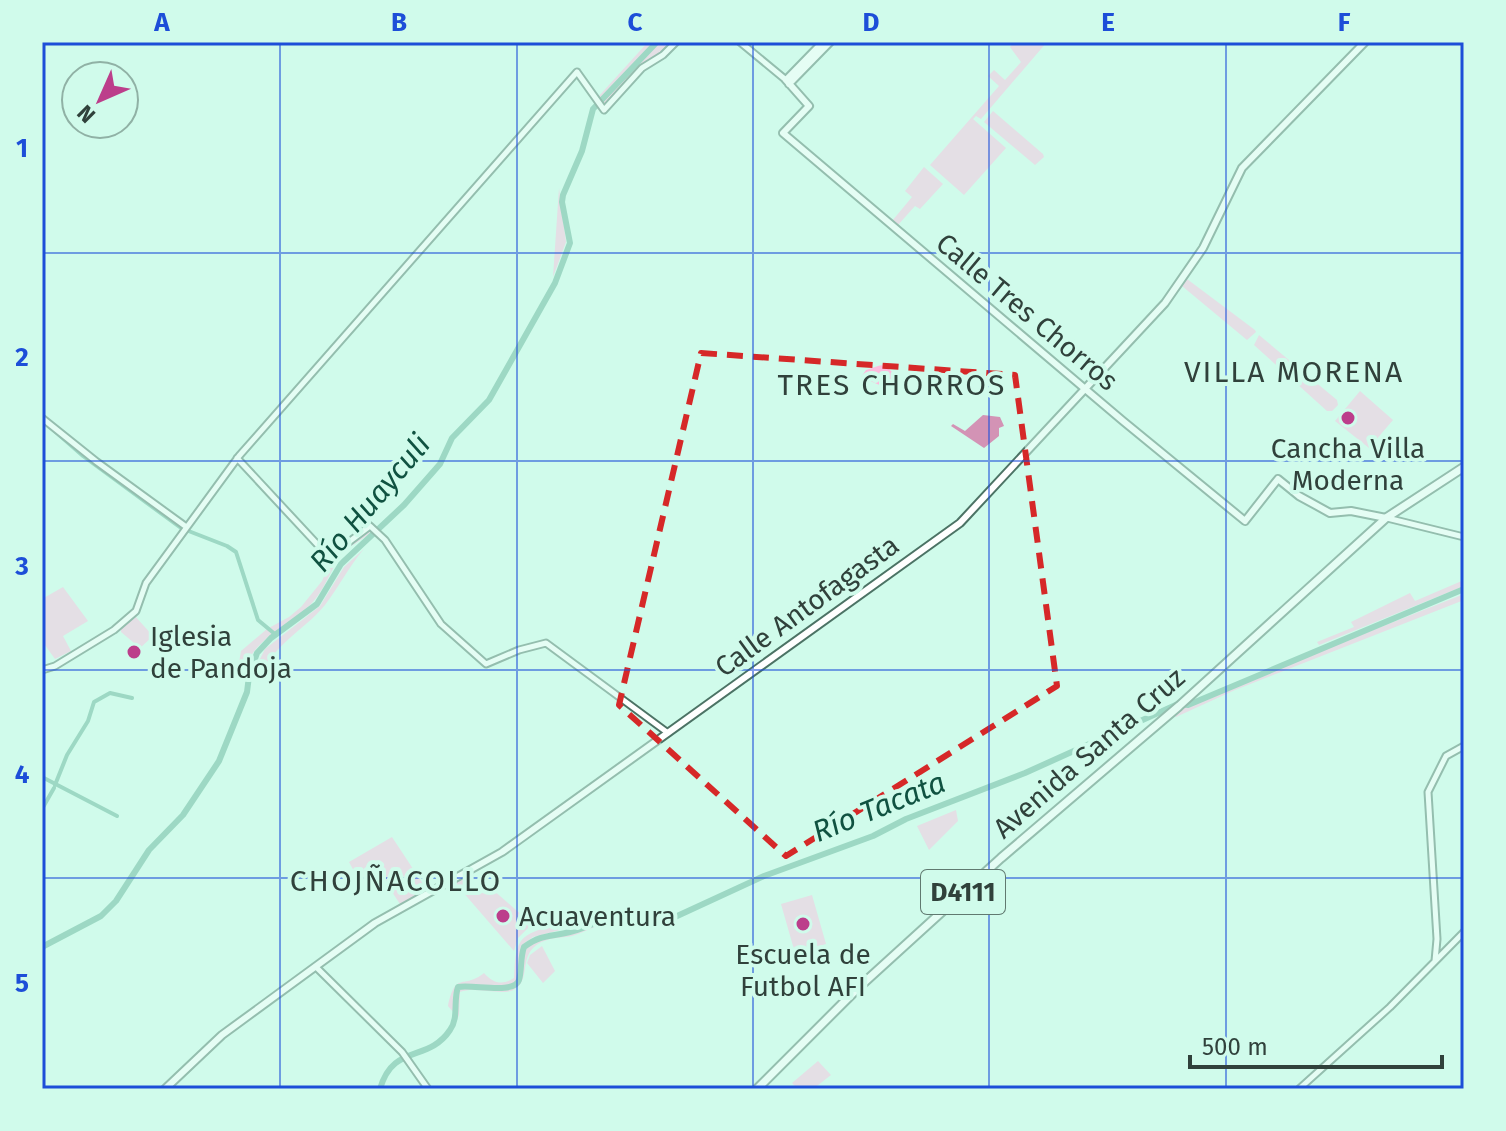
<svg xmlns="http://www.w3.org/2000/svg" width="1506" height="1131" font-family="'Fira Sans',sans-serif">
	<rect width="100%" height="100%" fill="#d0fbeb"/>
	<path fill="#fdbcdd" d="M648 42H674L661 56 647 61 604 106 598 97Z
		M1014 42H1047L981 119 976 116 973 119 1006 148 964 195 930 165 999 86 988 76 994 70 1005 80 1021 62 1010 47Z
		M993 111 1043 154 1044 157 1035 165 984 122Z
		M924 167 943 184 920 209 915 206 898 225 892 221 912 197 905 191Z
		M559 188 566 242 553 277Z
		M1187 279 1255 330 1256 332 1247 340 1182 286Z
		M1259 335 1337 400 1338 405 1332 411H1327L1254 345Z
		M884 364 905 385 898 393 861 377 866 370Z
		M1360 391 1393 420 1369 448 1335 421Z
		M369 530 371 532C362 541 349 545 341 555 330 571 325 589 312 603 288 628 253 637 243 674L240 672 238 668 241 651 267 629 289 617 301 607 322 581 332 558Z
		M364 549C349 566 339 587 325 605 302 633 272 643 261 680L252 675 265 649 320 606 344 567Z
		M1464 580V586L1319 645 1317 642 1354 627 1351 622 1410 593 1415 601Z
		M63 587 88 621 63 636 71 651 55 659 42 641V599Z
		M1464 594V600L1235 690 1176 717 1173 715 1184 705Z
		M134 615 153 636 140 648 121 632V629Z
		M956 810 958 821 929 850 917 826Z
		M392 837 427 890 400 904 380 874 362 886 349 862Z
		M467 876 477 895 492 889 532 924 518 938 514 951 455 883Z
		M812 895 826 944 795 953 781 904Z
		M612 912 633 916 632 919 607 918 533 937C532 938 524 943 523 945 515 957 525 982 509 987 496 991 473 983 457 986L453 995 454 1013 448 1006C456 970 463 990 484 973 493 983 502 986 514 978 515 967 514 951 521 941 531 926 592 916 612 912Z
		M620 920 632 922C625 925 622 922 614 922 599 923 586 932 572 936 564 938 555 937 547 940 515 950 533 979 515 989 504 997 476 986 460 992L459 1015 454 1027 456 995 462 987C475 986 501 993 512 989 528 983 517 962 525 950 536 935 556 937 571 933 588 929 602 921 620 920Z
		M542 946 555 971 543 983 527 963 530 955Z
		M818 1061 831 1075 813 1089H798L792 1083Z"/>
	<path fill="#d393b5" d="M983 415 1000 417 1004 426 999 428V436L984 448 951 426 953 424 965 431Z"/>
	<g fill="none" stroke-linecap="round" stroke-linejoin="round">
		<path stroke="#5fae94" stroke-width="4" d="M50 427 83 456 181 528
			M186 530 227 546 236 552 258 620 276 635
			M42 777 117 816
			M55 785 67 755 88 721 94 702 110 693 132 698
			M42 809 54 788"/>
		<path stroke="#5fae94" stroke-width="6" d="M42 947 101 916 116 901 149 850 183 815 219 761 247 692 249 676 257 653 271 638 317 604 341 564 404 505 440 464 452 438 489 400 555 283 570 243 562 202 563 195 582 151 593 109 657 42
			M380 1089C393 1043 428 1063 450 1030 459 1018 453 1001 458 987 473 984 514 995 519 980 522 970 520 958 524 947 542 934 550 937 570 932 584 929 598 920 612 919 634 918 653 923 675 917L764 876 873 836 906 819 1025 773 1178 704 1188 705 1464 589"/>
		<defs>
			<path id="tertiary" d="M740 42 786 80
				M42 418 97 462 185 526
				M237 458 329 557 370 526 385 540 441 624 486 664 519 650 546 643 668 733
				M1387 518 1464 537
				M42 670 55 666 114 630 136 611 146 583 239 456 577 72 604 110 642 68 663 55 676 42
				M1435 961 1437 939 1428 792 1446 756 1464 746
				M316 967 402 1052 428 1089
				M1299 1089 1390 1007 1464 932"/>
			<path id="secondary" d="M823 42 786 80 809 106 783 133 1123 421 1245 521 1278 479 1299 496 1330 513 1351 511 1386 518
				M789 84 830 42
				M165 1089 222 1035 375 923 502 852 960 523 1165 303 1203 248 1242 168 1365 42"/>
			<path id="primary" d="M757 1089 857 989 1001 858 1179 706 1386 518 1464 467"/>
		</defs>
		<use href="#tertiary" stroke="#4c7365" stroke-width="9"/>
		<use href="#secondary" stroke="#4c7365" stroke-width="10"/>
		<use href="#primary" stroke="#4c7365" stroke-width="11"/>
		<use href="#tertiary" stroke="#fff" stroke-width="5"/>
		<use href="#secondary" stroke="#fff" stroke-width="6"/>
		<use href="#primary" stroke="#fff" stroke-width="7"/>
	</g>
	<path d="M0 0H1506V1131H0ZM701 353 1015 375 1057 686 786 856 619 705Z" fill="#d0fbeb" fill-opacity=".55" fill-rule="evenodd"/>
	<path fill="none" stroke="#d62828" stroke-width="6" stroke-dasharray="16 10" stroke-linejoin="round" d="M701 353 1015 375 1057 686 786 856 619 705Z"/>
	<path fill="none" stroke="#1d4ed8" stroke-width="2" stroke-opacity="0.55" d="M280 42V1089M517 42V1089M753 42V1089M989 42V1089M1226 42V1089M42 253H1464M42 461H1464M42 670H1464M42 878H1464"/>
	<g fill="#bc3e8b" stroke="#d0fbeb" stroke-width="3">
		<circle cx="1348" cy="418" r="8"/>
		<circle cx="134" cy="652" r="8"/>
		<circle cx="503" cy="916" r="8"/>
		<circle cx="803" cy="924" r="8"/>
	</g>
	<g text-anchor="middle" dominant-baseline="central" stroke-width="8" stroke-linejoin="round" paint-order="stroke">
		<rect fill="#d0fbeb" stroke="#607970" stroke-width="2" x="921" y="870" width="84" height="44" rx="6"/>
		<g font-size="26" font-weight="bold" fill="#30413b">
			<text x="963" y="892">D4111</text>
		</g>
		<g font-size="28" fill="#30413b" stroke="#d0fbeb">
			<text transform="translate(1027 312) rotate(40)">Calle Tres Chorros</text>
			<text transform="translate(807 606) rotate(-36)">Calle Antofagasta</text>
			<text transform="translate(1089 753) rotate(-41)">Avenida Santa Cruz</text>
		</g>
		<g font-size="28" fill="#30413b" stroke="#d0fbeb">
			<text x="1348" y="448">Cancha Villa<tspan x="1348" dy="32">Moderna</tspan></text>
			<text x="150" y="636" text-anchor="start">Iglesia<tspan x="150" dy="32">de Pandoja</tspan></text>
			<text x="519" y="916" text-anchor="start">Acuaventura</text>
			<text x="803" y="954">Escuela de<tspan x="803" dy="32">Futbol AFI</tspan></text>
		</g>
		<g font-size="30" letter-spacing="2" fill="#30413b" stroke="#d0fbeb">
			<text x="1294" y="372">VILLA MORENA</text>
			<text x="892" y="385">TRES CHORROS</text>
			<text x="396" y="881">CHOJÑACOLLO</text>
		</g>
		<g font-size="30" font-style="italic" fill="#105241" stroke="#d0fbeb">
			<text transform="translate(370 503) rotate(-50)">Río Huayculi</text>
			<text transform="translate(879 807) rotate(-22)">Río Tacata</text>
		</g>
	</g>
	<rect width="1506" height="1131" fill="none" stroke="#d0fbeb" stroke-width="88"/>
	<g transform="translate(100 100) rotate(225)"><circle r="38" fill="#d0fbeb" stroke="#90b1a5" stroke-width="2"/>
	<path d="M0-6L14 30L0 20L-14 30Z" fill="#bc3e8b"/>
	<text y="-12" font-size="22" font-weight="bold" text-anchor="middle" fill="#30413b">N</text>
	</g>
	<path d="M1190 1055v12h252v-12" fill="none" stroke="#30413b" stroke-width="4"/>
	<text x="1202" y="1055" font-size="24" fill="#30413b" stroke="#d0fbeb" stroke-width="6" paint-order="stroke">500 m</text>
	<rect x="44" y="44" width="1418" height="1043" fill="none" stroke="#1d4ed8" stroke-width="3"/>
	<g font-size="26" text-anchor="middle" font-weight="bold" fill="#1d4ed8">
		<text x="162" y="31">A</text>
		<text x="399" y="31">B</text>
		<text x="635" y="31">C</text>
		<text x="871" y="31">D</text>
		<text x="1108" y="31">E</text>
		<text x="1344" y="31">F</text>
		<text x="22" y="157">1</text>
		<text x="22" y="366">2</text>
		<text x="22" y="575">3</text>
		<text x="22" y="783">4</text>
		<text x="22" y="992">5</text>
	</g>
</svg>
